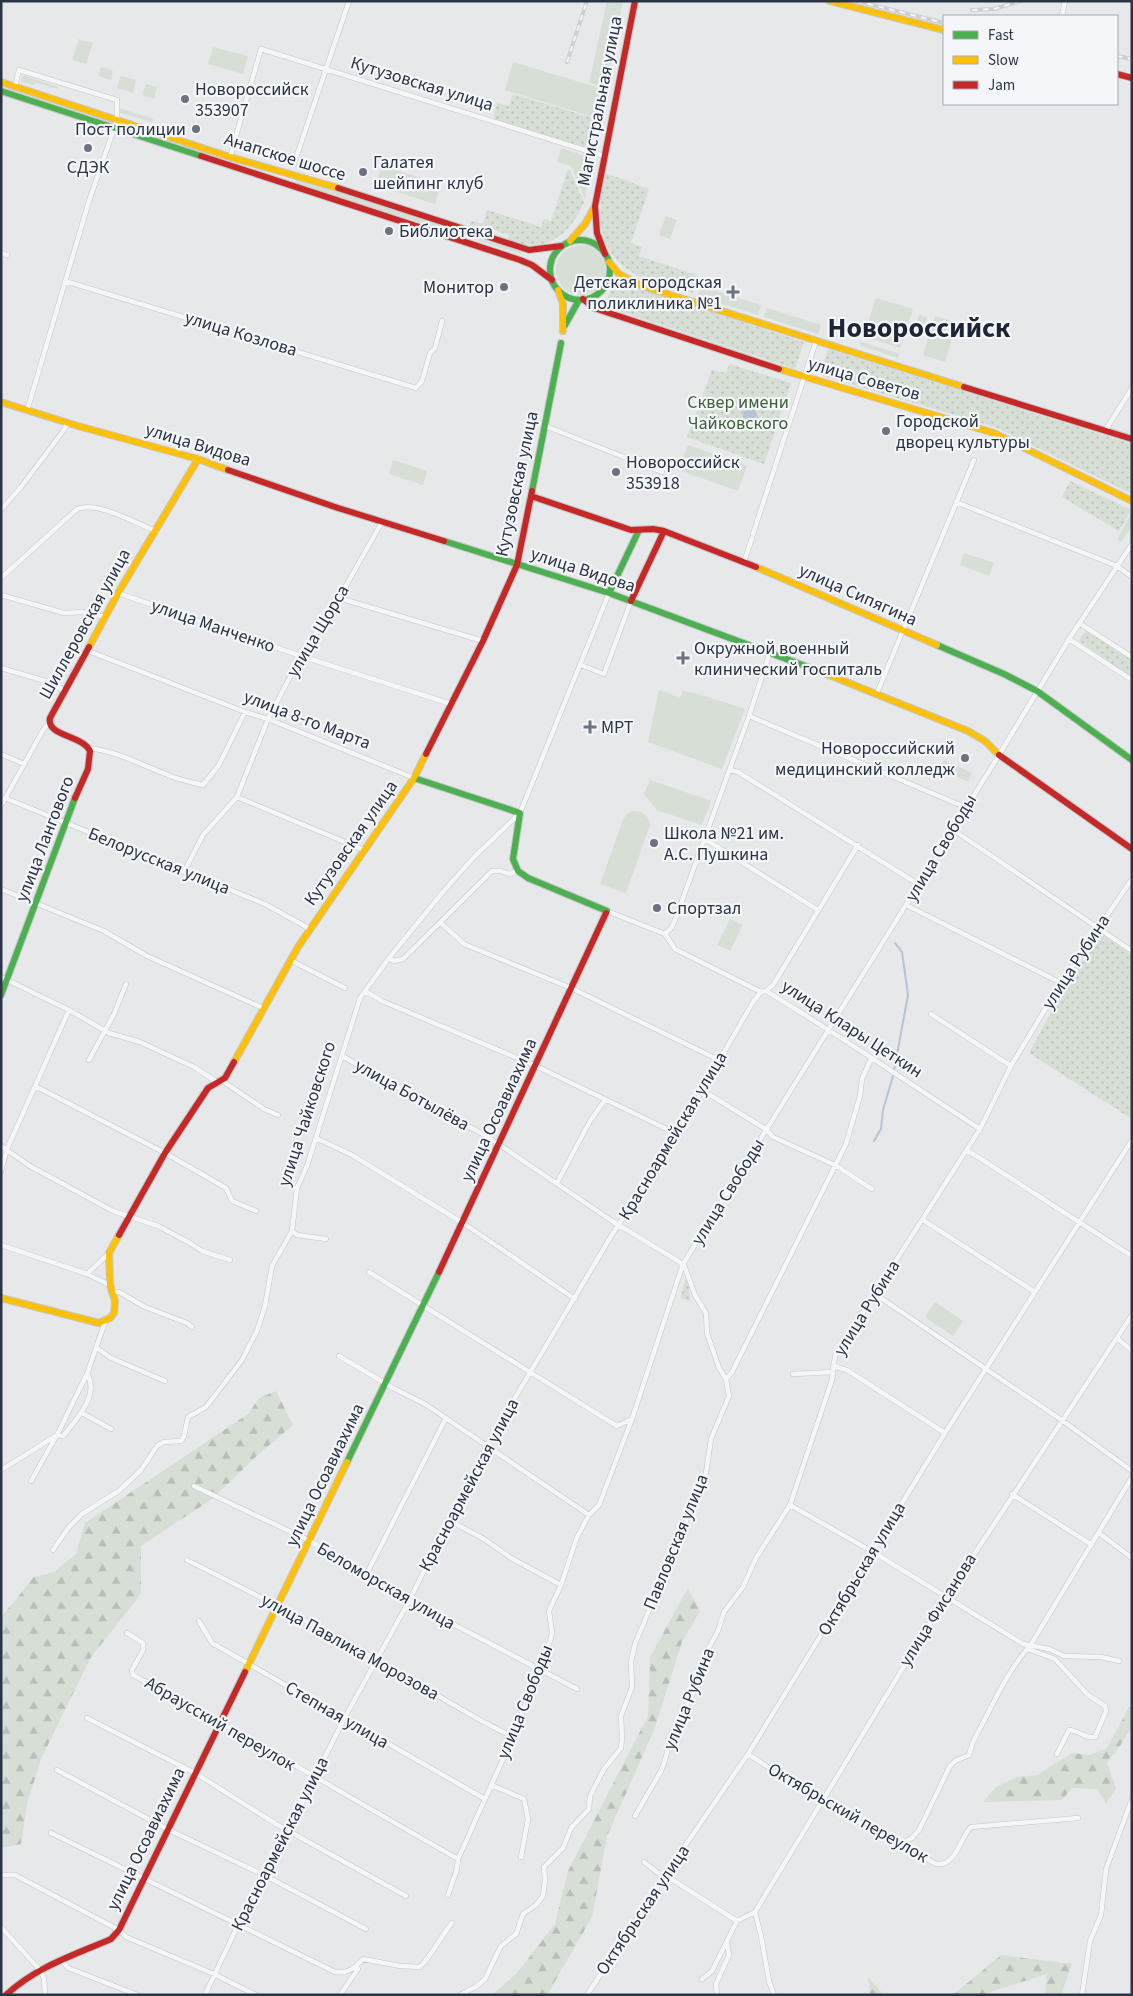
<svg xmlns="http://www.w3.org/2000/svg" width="1133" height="1996" font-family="'Source Sans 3',sans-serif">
	<defs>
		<pattern id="forest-firs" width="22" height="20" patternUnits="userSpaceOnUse" patternTransform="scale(1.25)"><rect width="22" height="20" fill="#d6ded6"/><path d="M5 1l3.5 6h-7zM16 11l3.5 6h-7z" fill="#b8bfb9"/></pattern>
		<pattern id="park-dots" width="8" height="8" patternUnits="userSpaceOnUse" patternTransform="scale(1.25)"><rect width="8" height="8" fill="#d6ded6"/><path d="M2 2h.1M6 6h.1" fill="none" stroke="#b8bfb9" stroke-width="1.8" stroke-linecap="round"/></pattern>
		<pattern id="water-ripples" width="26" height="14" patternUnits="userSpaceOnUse" patternTransform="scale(1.25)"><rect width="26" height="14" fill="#b4c4d5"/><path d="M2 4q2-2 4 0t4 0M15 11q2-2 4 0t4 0" fill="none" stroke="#93a0af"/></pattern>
	</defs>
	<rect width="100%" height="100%" fill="#e6e8ea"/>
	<path fill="#d6ded6" d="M607 1H623L606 88 589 83Z
		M79 39 93 43 86 64 72 60Z
		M213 47 248 56 243 74 208 64Z
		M513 62 606 90 597 118 505 90Z
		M101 67 113 71 111 80 98 76Z
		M23 75 58 87 57 89 37 83 33 85 21 81Z
		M121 76 136 80 133 93 117 88Z
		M146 84 157 87 154 99 142 95Z
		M119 108 153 119 152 122 118 112Z
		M561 148 591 158 585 199 571 166 557 162Z
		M382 166 441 184 435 204 375 185Z
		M296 178 521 252V254L295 184Z
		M666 216 677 220 670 239 659 235Z
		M556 270a25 25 0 1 1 50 0a25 25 0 1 1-50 0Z
		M701 286 761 305 758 315 697 296Z
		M876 298 913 309 900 348 864 336Z
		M767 308 821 325 818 334 764 317Z
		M919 315 927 317 920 340 911 338Z
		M935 316 957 323 945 362 923 355Z
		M859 341 900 354 898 358 861 346Z
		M688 445 747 466 738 491 679 470Z
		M393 460 427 471 423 485 389 474Z
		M1132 512V526L1121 542 1117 540Z
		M964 553 994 563 989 576 960 565Z
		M659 690 680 698 683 691 695 693 745 709 722 769 648 742Z
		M944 760 972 773 968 782 939 769Z
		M650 780 711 801 702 825 657 810 644 794Z
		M633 811C643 811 649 816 650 825L626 893 600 884 623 820 627 814Z
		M730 919 743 925 730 951 717 945Z
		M935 1302 963 1321 953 1336 925 1317Z"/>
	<path fill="url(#forest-firs)" d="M276 1391 293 1425 260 1453 212 1499 141 1546V1594L91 1657 41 1759 27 1804 21 1844 1 1848V1615H3L34 1577 54 1572 76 1554 85 1523 248 1414 259 1398Z
		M688 1588 700 1611 682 1642 654 1730 607 1836 592 1917 547 1995H492L517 1973 555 1924 568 1871 648 1716 650 1657Z
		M1129 1707H1132L1131 1728 1118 1749 1107 1762 1116 1789 1106 1803 1097 1789 1072 1788 1062 1800 983 1802 996 1787 1017 1777 1037 1775 1072 1753 1089 1755 1107 1748Z
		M1001 1955 1072 1964 1061 1995H1045L1047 1974 981 1995H953Z
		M868 1977 884 1995H870Z"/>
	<path fill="url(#park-dots)" d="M513 94 596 119 588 148 493 119 497 103 509 106Z
		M568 169 570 170 584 202C575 225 556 248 528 245 522 244 515 242 508 240L509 235 494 230 493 234 469 226 471 221 483 224 487 210 541 227 544 219 551 221Z
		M605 173 649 189 631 243 642 247 639 256 697 275 693 293C676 288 657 284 641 277 596 255 596 217 605 173Z
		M625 284 804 342 795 369 613 309 607 300 611 289Z
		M828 349 1132 444V494L995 427 820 375Z
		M729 364 791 383 764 464 687 437 712 370 726 373Z
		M1070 481 1131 510 1119 531 1062 497Z
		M1086 630 1132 660V677L1079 641Z
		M1102 935 1132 955V1119L1029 1053 1067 983Z
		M686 1278H688L690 1301 680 1298Z"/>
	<path fill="url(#water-ripples)" d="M743 415a7 7 0 1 1 14 0a7 7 0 1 1-14 0Z"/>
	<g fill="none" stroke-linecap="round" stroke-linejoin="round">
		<path stroke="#b4c4d5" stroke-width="2" d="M874 1141 881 1129 883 1110 893 1076 908 995 902 952 895 943"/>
		<defs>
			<path id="street" d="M1062 16 1065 1
				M15 86 19 70 117 100V120L89 201 27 411
				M230 157 261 49 604 156
				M294 164 349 1
				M1 253 7 255
				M65 281 416 388 422 381 430 353 435 348 442 321
				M545 426 662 472
				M1105 431 1132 388
				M956 502 1117 566 1132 577
				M1 510 21 487 64 430 67 423
				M753 534 816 341
				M744 562 752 538
				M1 578 77 509C98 501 135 523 156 531
				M118 593 301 656 451 704
				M1 595 64 613 84 612 105 617
				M339 598 483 641
				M1079 623 1132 657
				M1069 639 1132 680
				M86 650 245 712 268 719 414 778
				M581 665 604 674 631 601
				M1 668 52 683 64 691
				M877 693 974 460
				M749 716 965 807
				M90 748C118 752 142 765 168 775 179 780 191 782 203 785L219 765 245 712
				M1 754 24 764
				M730 770 738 772 918 884
				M237 797 364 850
				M5 798 265 904 310 929
				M1 806 43 730 49 723
				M952 829 1132 951
				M705 839 818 910
				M184 872 203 835 237 797 268 719 301 656 339 598 382 522
				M1 889 104 931 147 956 263 1008
				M906 905 1061 983
				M607 911 665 934 675 949 761 992 766 991C839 1035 909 1083 980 1129
				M441 923 464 944 571 988 719 1060
				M665 934 672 927 675 920 749 716 770 652
				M389 958 394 961 403 959 492 871H501L509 874 518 871
				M290 960 345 988
				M1 977 69 1010 109 1033 140 1042 194 1067 217 1082
				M365 991 382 1001 536 1066 677 1134
				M766 991 773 985 858 845
				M931 1014 1011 1066
				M342 1056 488 1137 612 1221 683 1264
				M89 1060 114 1014 126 984
				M221 1080 264 1109 278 1115
				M35 1086 165 1153 226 1188 232 1201 256 1211
				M702 1090 767 1130 773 1137 835 1165 872 1189
				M316 1138 352 1155 463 1223 575 1299
				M1 1146 30 1166 113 1211 158 1226 190 1243 202 1251 230 1260
				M967 1150 1132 1256
				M1 1171 7 1149 69 1010
				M557 1183 590 1121 605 1100
				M923 1220 1035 1292
				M292 1231 297 1235 326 1239
				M1 1245 87 1274 110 1285
				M684 1265 695 1295 706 1313 707 1333 719 1368 726 1379
				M369 1272 617 1426 632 1419
				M87 1274 109 1253
				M113 1292H119L145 1307 187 1323 192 1327
				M875 1294 1063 1421 1132 1471
				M1117 1338 1132 1351
				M97 1348 111 1358 165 1381
				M339 1356 393 1388 425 1404 589 1515
				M833 1366 847 1370 945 1433
				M793 1374 833 1372
				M82 1413 111 1429
				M1 1470 57 1435 87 1374 105 1322
				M31 1481 57 1435 63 1436C76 1420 100 1395 87 1374
				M194 1486 310 1541 409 1601 577 1689
				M1012 1494 1092 1545
				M790 1505 873 1552 1023 1644 1049 1649 1064 1656 1101 1657 1119 1661
				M448 1520 484 1539 511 1558 561 1585
				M1099 1533 1132 1558
				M53 1550 68 1528 82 1514 120 1490 141 1470 157 1446 164 1442 181 1441 184 1436 188 1417 206 1407 242 1360 257 1331 265 1306 272 1266 292 1231 297 1188 307 1166 360 998 389 958 442 893 474 857 520 813 609 593
				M187 1560C251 1592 314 1624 376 1659 422 1685 465 1714 513 1737
				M366 1575 446 1418
				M199 1621 212 1643 485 1799
				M127 1633 143 1643V1650L132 1670 133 1675C243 1733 350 1798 458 1859
				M1028 1649 1055 1659 1088 1695 1105 1706 1106 1711 1095 1737C1086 1739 1078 1730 1069 1730L1057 1754
				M87 1718 195 1773 276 1824 406 1896
				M748 1754 820 1801 936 1864C957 1866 959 1839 971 1827L1078 1818
				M57 1770 167 1829 264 1875 366 1929
				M491 1785 524 1799 528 1819 521 1857
				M635 1816 661 1771 665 1760 672 1732 701 1679 698 1672 700 1664 718 1631 724 1612 743 1587 756 1558 790 1505 832 1380 835 1356 980 1129 1011 1066 1061 983 1132 879
				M51 1833 335 1972C348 1974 355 1968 363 1959L400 1966 420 1967C433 1954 440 1937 452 1923
				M901 1844 912 1838 919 1830 950 1766 955 1761 969 1755 973 1742C989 1713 1007 1670 1030 1646L1132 1477
				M644 1862 658 1873 665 1875 737 1921
				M1 1875H15L119 1930 126 1937 214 1974 256 1995
				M448 1895 457 1869 458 1859 513 1737 551 1638 552 1632 549 1611 561 1585 577 1537 589 1515 599 1505 632 1419 683 1264 999 755 1069 639 1132 544
				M755 1912 761 1936 769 1981 774 1995
				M1 1927 39 1969 44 1978 45 1995
				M61 1960 68 1968 138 1995
				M702 1979 712 1971 737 1921 755 1912 946 1597 1132 1315
				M205 1995 238 1925 288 1831 344 1719 409 1601 487 1445 610 1238 677 1134 753 1002 761 992
				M340 1995 358 1969 356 1966
				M460 1995 477 1986 485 1979 501 1946 516 1934 523 1914 536 1905 543 1896 545 1880 544 1867 563 1848 571 1828 589 1809 590 1796 604 1769 621 1748 622 1738 621 1716 632 1687 631 1662 635 1644 706 1473 711 1439 729 1396 726 1379 732 1372 846 1144 860 1096 862 1079 871 1059
				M587 1995 665 1875 748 1754 945 1433 1132 1140
				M717 1995 716 1984 729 1955 727 1943
				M1082 1995 1090 1941 1101 1915 1106 1869 1132 1799
				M1131 1995 1132 1993"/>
			<path id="fast" d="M1 91 201 156
				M550 270a30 30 0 1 1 60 0a30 30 0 1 1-60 0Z
				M565 325 579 300
				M532 491 561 343
				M444 541 609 593 824 673
				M609 593 639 530
				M937 645 1004 674 1037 691 1132 760
				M414 778 520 813 513 859 518 871 528 878 607 911 606 913
				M1 995 75 798
				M347 1462 439 1272"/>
			<path id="slow" d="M830 1 944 30
				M1 82 230 157 338 188
				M570 241 585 224 594 208
				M609 262 619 274 642 286 964 387
				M558 290 563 304V331
				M779 369 994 433 1132 501
				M1 402 78 426 198 459 228 470
				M756 567 937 645
				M89 647 118 593 198 459
				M824 673 968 731 985 741 999 755
				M234 1062 298 947 414 778 426 754
				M1 1298 99 1323 110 1318 114 1313 115 1301 110 1285 109 1253 119 1235
				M245 1672 347 1462"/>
			<path id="jam" d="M1117 74 1132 78
				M201 156 520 260 532 265 552 280
				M338 188 529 250 561 246
				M605 254 597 233 595 206 635 1
				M583 299 594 308 779 369
				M964 387 1132 439
				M228 470 338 508 444 541
				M531 496 631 530 653 529 664 531 756 567
				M631 601 664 531
				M426 754 483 641 517 565 532 491
				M999 755 1132 849
				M75 798 88 769 90 751C82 735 46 736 50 718L89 647
				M119 1235 165 1153 208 1088 225 1078 234 1062
				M439 1272 606 913
				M6 1995C36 1967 74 1955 111 1939L119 1930 245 1672"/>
		</defs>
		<use href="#street" stroke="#c4c6c8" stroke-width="5.5"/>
		<use href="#fast" stroke="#c4c6c8" stroke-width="8"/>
		<use href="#slow" stroke="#c4c6c8" stroke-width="8"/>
		<use href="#jam" stroke="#c4c6c8" stroke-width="8"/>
		<use href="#street" stroke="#f5f6f7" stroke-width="4.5"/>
		<use href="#fast" stroke="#4caf50" stroke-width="6"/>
		<use href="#slow" stroke="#ffc107" stroke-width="6"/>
		<use href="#jam" stroke="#c62828" stroke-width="6"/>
		<defs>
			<path id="rail" d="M857 1 944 23
				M972 10 994 9 1020 1
				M1117 56 1132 59
				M567 62 587 1"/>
		</defs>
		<use href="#rail" stroke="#cecfd2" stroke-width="4"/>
		<use href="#rail" stroke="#f4f6f9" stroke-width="2" stroke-dasharray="5.5" stroke-linecap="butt"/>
	</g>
	<g fill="#6c737f" stroke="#f4f6f9" stroke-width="2">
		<circle cx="185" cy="99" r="5"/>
		<circle cx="196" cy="129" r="5"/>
		<circle cx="88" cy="148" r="5"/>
		<circle cx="363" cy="172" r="5"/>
		<circle cx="389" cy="231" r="5"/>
		<circle cx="504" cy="287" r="5"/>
		<path d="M730.5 284.5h5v5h5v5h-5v5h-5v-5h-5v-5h5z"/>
		<circle cx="886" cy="431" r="5"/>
		<circle cx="616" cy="472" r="5"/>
		<path d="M680.5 650.5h5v5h5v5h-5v5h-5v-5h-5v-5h5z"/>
		<path d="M587.5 719.5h5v5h5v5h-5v5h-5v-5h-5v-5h5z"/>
		<circle cx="965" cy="758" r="5"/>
		<circle cx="654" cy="843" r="5"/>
		<circle cx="657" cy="908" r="5"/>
	</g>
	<g text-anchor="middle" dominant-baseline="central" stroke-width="4.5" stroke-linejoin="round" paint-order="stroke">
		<g font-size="18" fill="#2b3445" stroke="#f4f6f9">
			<text transform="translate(422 84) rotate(17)">Кутузовская улица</text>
			<text transform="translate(600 101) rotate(-79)">Магистральная улица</text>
			<text transform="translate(285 157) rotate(17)">Анапское шоссе</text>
			<text transform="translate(241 334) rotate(17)">улица Козлова</text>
			<text transform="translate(864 379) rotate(16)">улица Советов</text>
			<text transform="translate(198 445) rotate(17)">улица Видова</text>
			<text transform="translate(517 484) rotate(-78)">Кутузовская улица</text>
			<text transform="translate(583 570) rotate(18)">улица Видова</text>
			<text transform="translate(858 595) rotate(24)">улица Сипягина</text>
			<text transform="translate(85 624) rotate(-61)">Шиллеровская улица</text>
			<text transform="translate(213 626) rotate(19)">улица Манченко</text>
			<text transform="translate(318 631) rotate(-59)">улица Щорса</text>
			<text transform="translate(307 720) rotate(21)">улица 8-го Марта</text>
			<text transform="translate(45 839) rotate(-69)">улица Лангового</text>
			<text transform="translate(351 843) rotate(-55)">Кутузовская улица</text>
			<text transform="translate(941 848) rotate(-59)">улица Свободы</text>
			<text transform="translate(159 861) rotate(22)">Белорусская улица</text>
			<text transform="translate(1076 962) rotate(-57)">улица Рубина</text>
			<text transform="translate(852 1029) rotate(33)">улица Клары Цеткин</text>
			<text transform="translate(412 1095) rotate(29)">улица Ботылёва</text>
			<text transform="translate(499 1110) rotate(-65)">улица Осоавиахима</text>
			<text transform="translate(307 1114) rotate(-72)">улица Чайковского</text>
			<text transform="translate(673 1136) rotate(-59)">Красноармейская улица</text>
			<text transform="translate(728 1192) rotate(-58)">улица Свободы</text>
			<text transform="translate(867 1308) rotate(-58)">улица Рубина</text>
			<text transform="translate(325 1475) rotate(-64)">улица Осоавиахима</text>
			<text transform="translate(469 1485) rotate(-62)">Красноармейская улица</text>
			<text transform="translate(676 1542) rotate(-68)">Павловская улица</text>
			<text transform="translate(862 1569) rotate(-59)">Октябрьская улица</text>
			<text transform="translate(386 1586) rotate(30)">Беломорская улица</text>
			<text transform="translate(938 1610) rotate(-58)">улица Фисанова</text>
			<text transform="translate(350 1647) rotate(29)">улица Павлика Морозова</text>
			<text transform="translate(689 1699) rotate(-68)">улица Рубина</text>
			<text transform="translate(525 1702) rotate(-68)">улица Свободы</text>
			<text transform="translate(337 1715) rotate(30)">Степная улица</text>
			<text transform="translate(220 1724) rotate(30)">Абраусский переулок</text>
			<text transform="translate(848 1813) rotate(30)">Октябрьский переулок</text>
			<text transform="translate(146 1839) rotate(-64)">улица Осоавиахима</text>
			<text transform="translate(280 1844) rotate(-63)">Красноармейская улица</text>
			<text transform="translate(643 1910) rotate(-56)">Октябрьская улица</text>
		</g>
		<g font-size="18" fill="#2b3445" stroke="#f4f6f9" text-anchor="start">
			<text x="195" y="89">Новороссийск<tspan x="195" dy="21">353907</tspan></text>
			<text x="186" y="129" text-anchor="end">Пост полиции</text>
			<text x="373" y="162">Галатея<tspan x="373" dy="21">шейпинг клуб</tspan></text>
			<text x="88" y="167" text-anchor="middle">СДЭК</text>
			<text x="399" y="231">Библиотека</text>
			<text x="722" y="282" text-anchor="end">Детская городская<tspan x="722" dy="21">поликлиника №1</tspan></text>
			<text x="494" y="287" text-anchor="end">Монитор</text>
			<text x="896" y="421">Городской<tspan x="896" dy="21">дворец культуры</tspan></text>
			<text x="626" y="462">Новороссийск<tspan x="626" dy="21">353918</tspan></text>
			<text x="694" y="648">Окружной военный<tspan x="694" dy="21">клинический госпиталь</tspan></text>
			<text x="601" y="727">МРТ</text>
			<text x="955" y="748" text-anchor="end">Новороссийский<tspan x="955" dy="21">медицинский колледж</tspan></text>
			<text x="664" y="833">Школа №21 им.<tspan x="664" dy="21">А.С. Пушкина</tspan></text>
			<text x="667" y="908">Спортзал</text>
		</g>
		<g font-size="18" fill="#3f6138" stroke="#f4f6f9">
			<text x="738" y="402">Сквер имени<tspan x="738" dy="21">Чайковского</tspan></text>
		</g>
		<g font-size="28" font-weight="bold" fill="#1d2536" stroke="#f4f6f9">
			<text x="919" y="328">Новороссийск</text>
		</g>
	</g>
	<rect width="1133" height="1996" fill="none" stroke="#2b3445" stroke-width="5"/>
	<rect x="943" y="15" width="175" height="90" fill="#f4f6f9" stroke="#a4a8b1"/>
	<rect x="953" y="31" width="25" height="8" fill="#4caf50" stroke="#a4a8b1"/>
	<text x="988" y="40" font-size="15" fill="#2b3445">Fast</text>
	<rect x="953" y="56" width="25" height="8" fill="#ffc107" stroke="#a4a8b1"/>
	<text x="988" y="65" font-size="15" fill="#2b3445">Slow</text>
	<rect x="953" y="81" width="25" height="8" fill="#c62828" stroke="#a4a8b1"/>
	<text x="988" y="90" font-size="15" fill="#2b3445">Jam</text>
</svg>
